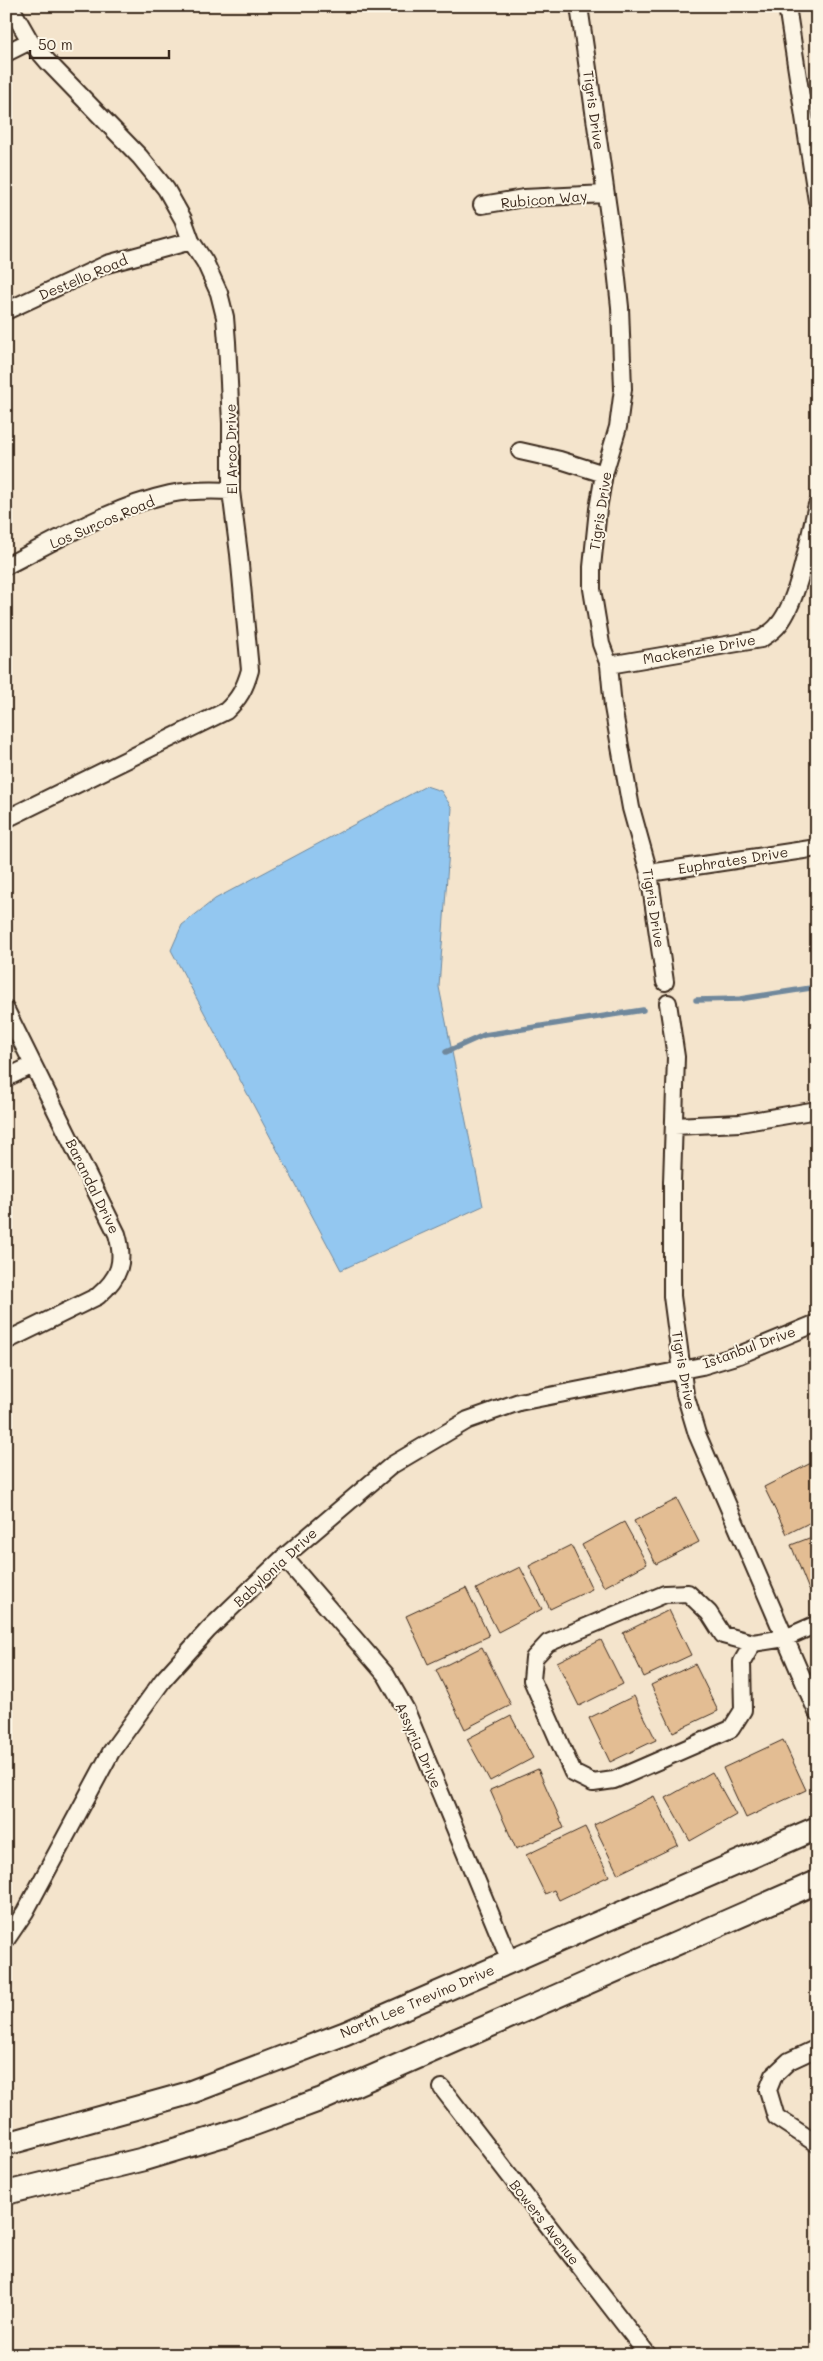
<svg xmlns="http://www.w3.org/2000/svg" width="823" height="2361" font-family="Mali,sans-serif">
	<rect width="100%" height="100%" fill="#f4e4cc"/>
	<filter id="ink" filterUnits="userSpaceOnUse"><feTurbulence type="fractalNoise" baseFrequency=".02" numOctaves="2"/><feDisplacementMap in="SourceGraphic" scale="10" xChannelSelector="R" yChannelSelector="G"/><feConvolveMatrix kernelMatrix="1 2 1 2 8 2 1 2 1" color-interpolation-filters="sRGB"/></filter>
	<g filter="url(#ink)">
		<path fill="#93c7f0" stroke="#70889c" d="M426 786 441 791 452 808 439 987 483 1206 341 1270 171 950 182 925 215 899Z"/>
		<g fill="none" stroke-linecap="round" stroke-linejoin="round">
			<path stroke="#70889c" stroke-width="5.5" d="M696 1000 740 999 817 987
				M446 1052 484 1035 643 1010"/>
		</g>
		<path fill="#e3bd93" stroke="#3b2a1e" d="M817 1460V1519L787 1534 764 1487Z
			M677 1499 699 1542 656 1564 634 1521Z
			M624 1522 647 1564 604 1587 582 1545Z
			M817 1535V1587L809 1590 791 1545Z
			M571 1545 592 1589 550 1609 529 1566Z
			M520 1567 542 1609 498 1632 476 1589Z
			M466 1588 489 1636 428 1664 406 1616Z
			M669 1610 691 1655 644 1677 623 1633Z
			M601 1640 623 1684 579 1706 557 1662Z
			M482 1647 511 1705 465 1729 436 1670Z
			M695 1664 718 1711 673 1732 651 1685Z
			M634 1696 656 1740 610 1762 589 1718Z
			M511 1716 533 1758 490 1781 467 1739Z
			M783 1740 806 1790 746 1818 723 1768Z
			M538 1769 564 1828 516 1849 490 1790Z
			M712 1772 736 1815 690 1841 666 1798Z
			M654 1796 678 1845 618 1874 594 1825Z
			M585 1827 609 1876 559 1900 554 1890 545 1894 526 1855Z"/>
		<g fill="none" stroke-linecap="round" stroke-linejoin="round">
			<defs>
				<path id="minor" d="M579 6 614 251 620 307 623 389 618 427 604 474 598 509 592 567V589L601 644 609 665 613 707 631 808 649 873 665 982
					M787 6 817 201
					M6 53 30 41
					M482 205 524 198 606 194
					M6 311 107 264 191 241
					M520 451 560 460 604 474
					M6 566C57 540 114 506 170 494 190 490 210 490 231 491
					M609 665 761 639C767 635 774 631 779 624 799 600 809 537 817 505
					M6 819 226 711C239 699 245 688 250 670L239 554 231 491V423L227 342 225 317 219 293 205 262 191 241 183 219 166 189 140 157 48 62 30 41 10 6
					M649 873 817 848
					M668 1003 676 1057 672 1182V1296L685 1394 697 1434 817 1712
					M6 1010 117 1234C125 1262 120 1277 98 1296L6 1341
					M6 1078 33 1065
					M674 1126 740 1123 817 1110
					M284 1557 386 1675 406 1710 510 1961
					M753 1643 742 1662 743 1710 731 1729 614 1780 593 1783 573 1773 532 1680 534 1658 548 1643 665 1594 688 1593 709 1613 723 1635 753 1643 785 1638 817 1624
					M6 1940 25 1912 111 1752 163 1680 208 1630 284 1557 392 1465 468 1420 519 1402 702 1366 739 1355 817 1323
					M817 2048 789 2061 774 2075 768 2090 776 2117 817 2144
					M442 2088 648 2355"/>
				<path id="secondary" d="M6 2144 186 2094 346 2033 817 1828
					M6 2193 144 2159 224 2135 322 2099 817 1882"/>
			</defs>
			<use href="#minor" stroke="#3b2a1e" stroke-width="20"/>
			<use href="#secondary" stroke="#3b2a1e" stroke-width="26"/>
			<use href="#minor" stroke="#fcf5e5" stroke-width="16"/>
			<use href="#secondary" stroke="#fcf5e5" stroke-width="22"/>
		</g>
	</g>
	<g text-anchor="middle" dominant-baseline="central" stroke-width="4" stroke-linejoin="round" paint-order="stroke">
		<g font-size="14" fill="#3b2a1e" stroke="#fcf5e5">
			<text transform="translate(594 110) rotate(82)">Tigris Drive</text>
			<text transform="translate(544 199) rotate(-5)">Rubicon Way</text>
			<text transform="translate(83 277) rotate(-23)">Destello Road</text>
			<text transform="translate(231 449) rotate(-91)">El Arco Drive</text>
			<text transform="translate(600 511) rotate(-81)">Tigris Drive</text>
			<text transform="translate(102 522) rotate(-23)">Los Surcos Road</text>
			<text transform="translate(699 649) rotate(-10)">Mackenzie Drive</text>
			<text transform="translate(733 860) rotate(-9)">Euphrates Drive</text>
			<text transform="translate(654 908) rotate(81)">Tigris Drive</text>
			<text transform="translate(93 1186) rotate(64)">Barandal Drive</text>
			<text transform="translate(749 1347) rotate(-20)">Istanbul Drive</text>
			<text transform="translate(684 1370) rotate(80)">Tigris Drive</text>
			<text transform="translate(275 1567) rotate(-43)">Babylonia Drive</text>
			<text transform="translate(419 1745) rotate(66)">Assyria Drive</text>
			<text transform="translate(417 2001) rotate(-23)">North Lee Trevino Drive</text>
			<text transform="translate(545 2222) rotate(52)">Bowers Avenue</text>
		</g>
	</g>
	<rect width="823" height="2361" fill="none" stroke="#fcf5e5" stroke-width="25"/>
	<rect x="12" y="12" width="798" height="2336" fill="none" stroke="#3b2a1e" stroke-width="2" filter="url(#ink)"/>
	<path d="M30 50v8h139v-8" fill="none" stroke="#3b2a1e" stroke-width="2.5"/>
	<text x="38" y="50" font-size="15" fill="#3b2a1e" stroke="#fcf5e5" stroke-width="4" paint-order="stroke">50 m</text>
</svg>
